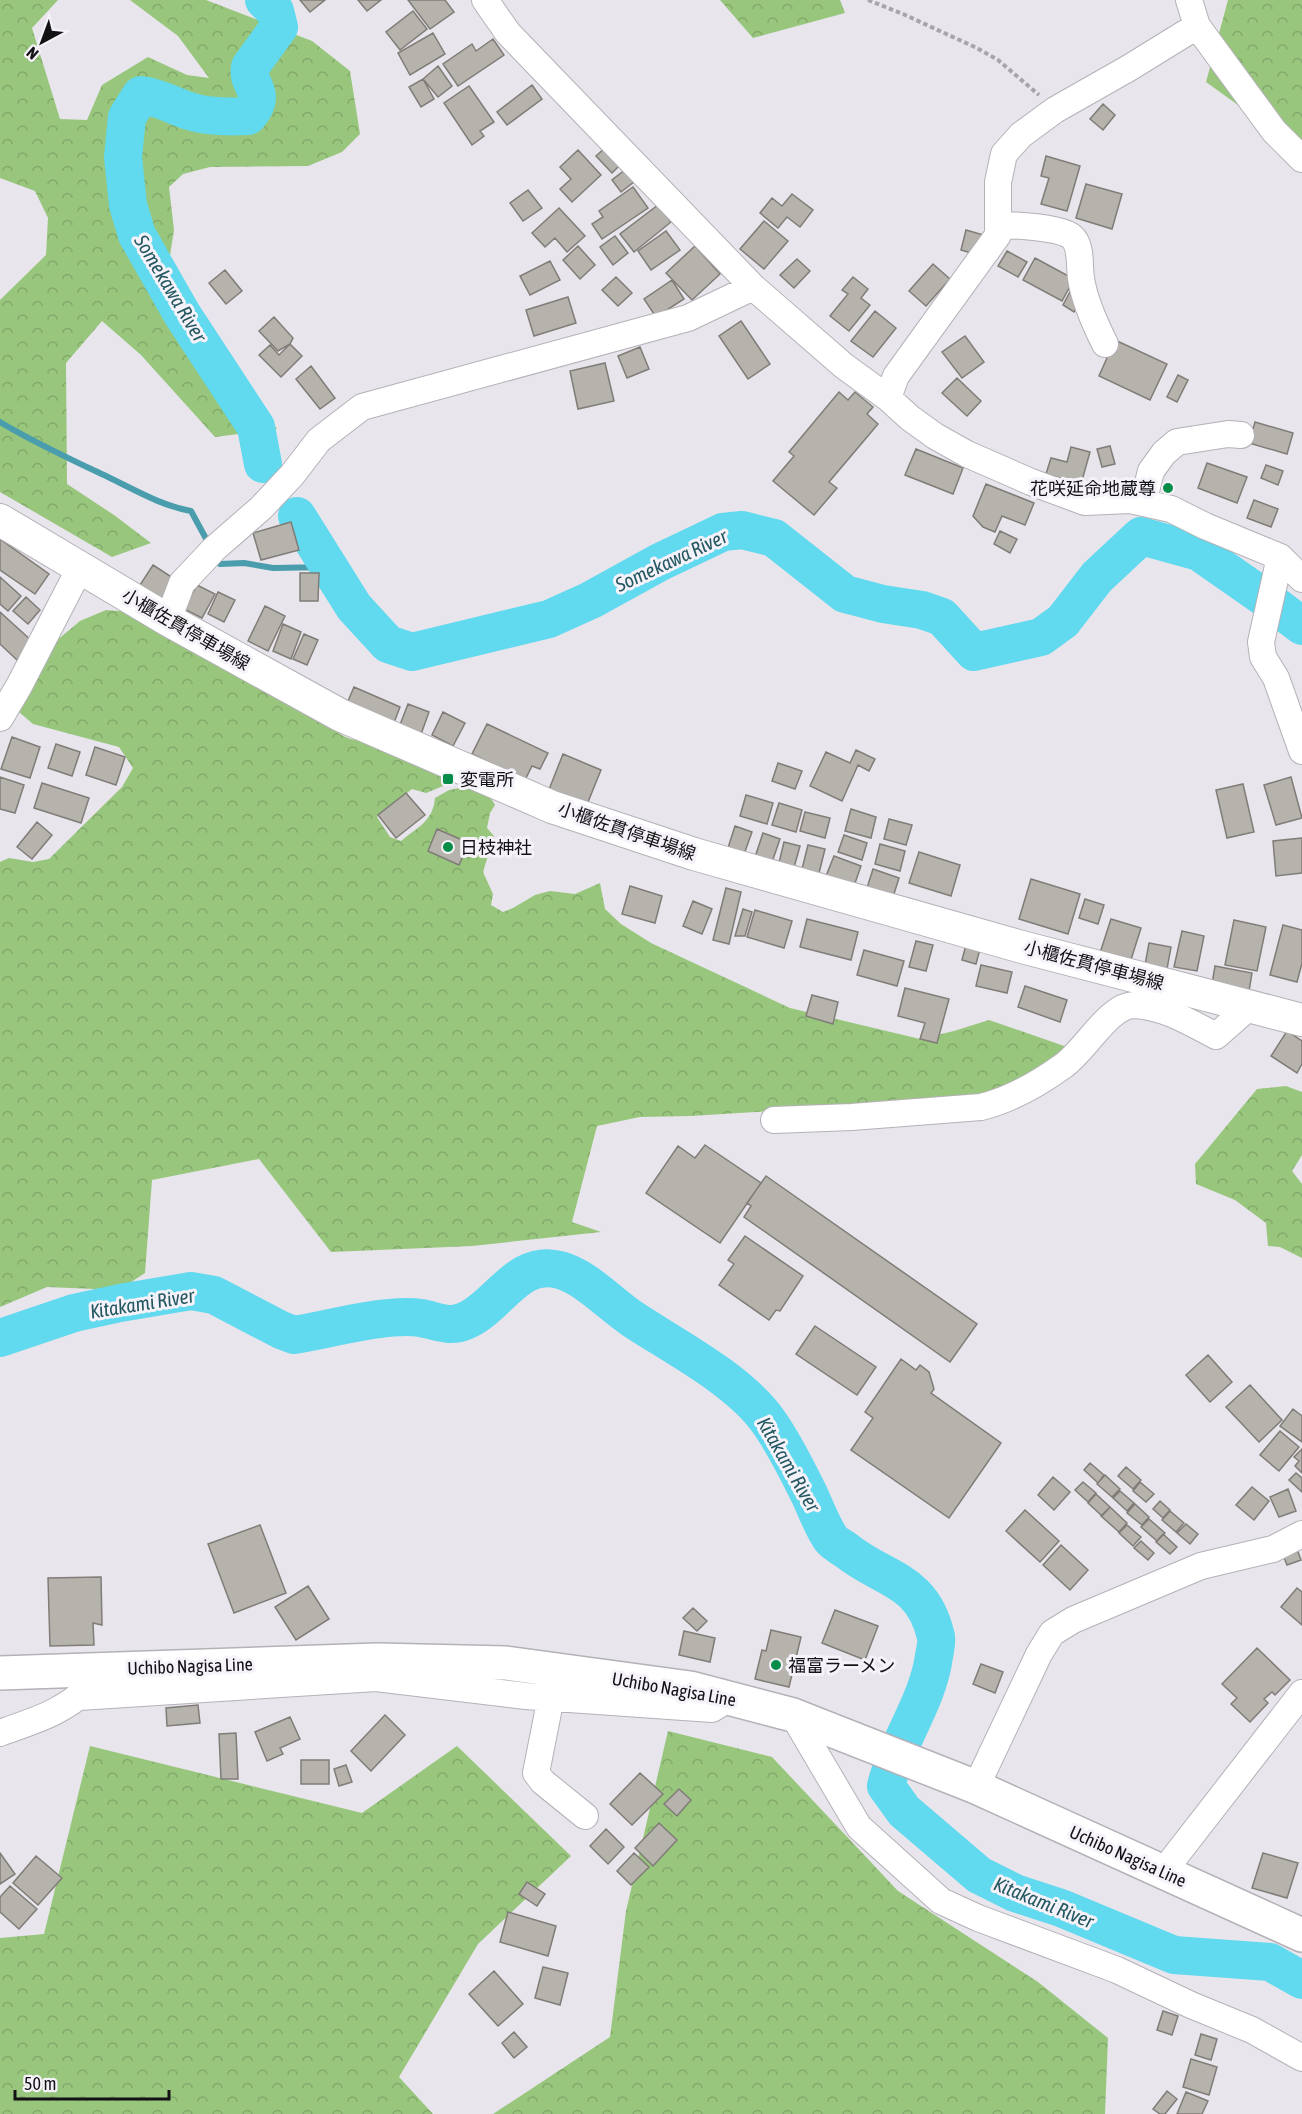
<svg xmlns="http://www.w3.org/2000/svg" width="1302" height="2114" font-family="'Asap Condensed','Noto Sans JP',sans-serif">
	<defs>
		<pattern id="forest-crowns" width="20" height="18" patternUnits="userSpaceOnUse" patternTransform="scale(1.5)"><rect width="20" height="18" fill="#98c67d"/><path d="M2 6a3 3 0 1 1 6 0M12 15a3 3 0 1 1 6 0" fill="none" stroke="#82a96b"/></pattern>
	</defs>
	<rect width="100%" height="100%" fill="#e8e5ec"/>
	<path fill="url(#forest-crowns)" d="M0 0H58L32 28 60 119 87 120 102 85 148 57 187 75 209 78 178 36 130 0H206L312 41 350 71 360 134 342 152 308 166 210 167 183 174 169 187 174 230 161 312 224 348 277 429 215 437 141 355 102 321 66 363 67 484 114 515 151 543 112 557 0 492V300L46 255 48 218 35 191 0 178Z
		M720 0H840L845 13 753 38Z
		M1228 0H1302V158L1274 131 1206 82Z
		M106 610 132 612 322 721C334 731 350 743 365 740L448 773V784L426 793 412 789 377 817 390 837 401 841C418 827 433 821 435 798L449 790 475 785 489 795 495 805 490 813 487 828 494 836 483 872 493 894 491 905 503 912 513 908 535 895 550 891 575 894 600 883 605 909 621 924 651 943 790 1008 920 1039 954 1031 989 1020 1067 1047 1049 1064 1000 1093 951 1100 690 1116 640 1117 597 1126 572 1222 601 1232 472 1246 331 1252 259 1159 152 1180 145 1273 119 1290 47 1287 0 1307V862L9 858 33 862 49 859 122 787 133 768 119 747 33 724 19 712 18 706 44 651 80 621Z
		M1286 1086 1302 1092V1155L1292 1171 1302 1184V1258L1280 1247 1268 1246 1266 1223 1235 1200 1196 1184 1195 1164 1257 1089Z
		M668 1731 772 1757 898 1891 1038 1982 1108 2038 1105 2114H493L610 2037 626 1911Z
		M90 1746 362 1813 457 1746 571 1856 478 1944 399 2077 433 2114H0V1938L44 1934Z"/>
	<g fill="none" stroke-linecap="round" stroke-linejoin="round">
		<path stroke="#4a9dad" stroke-width="6" d="M0 422C35 443 72 460 108 477 135 490 162 506 191 511L210 546
			M216 558 220 564 244 563 273 568 329 567"/>
		<path stroke="#61d9ee" stroke-width="38" d="M263 464 256 427 182 314 137 235 128 205 123 157 127 117 141 95C158 97 170 104 186 110 205 117 228 117 248 116 269 92 246 86 250 67L279 27 275 11 264 0
			M297 516 354 607 388 644 412 652 549 619 591 600 660 562 723 532 742 530 774 538 845 594 883 604 922 610 942 617 974 652 1041 637 1063 621 1097 577 1141 536 1199 552 1272 603 1302 626
			M0 1338 74 1313 120 1303 191 1291 214 1295 281 1330 294 1335C331 1329 386 1313 421 1318 437 1321 449 1328 465 1321 499 1307 517 1258 560 1270 586 1277 611 1305 634 1320 675 1347 739 1380 768 1421 784 1443 797 1470 809 1494 816 1509 822 1526 831 1539 835 1544 842 1547 847 1551 885 1581 923 1579 936 1637 937 1643 935 1650 934 1656 928 1702 897 1741 886 1786L904 1811 979 1875 1015 1893 1061 1908 1174 1955 1270 1962 1302 1980"/>
	</g>
	<path fill="#b6b2ac" stroke="#807c77" stroke-width="1.5" d="M300 0H325L310 12Z
		M358 0H381L367 11Z
		M408 0H445L454 12 430 29Z
		M413 11 427 29 400 50 386 32Z
		M433 33 445 54 410 75 398 53Z
		M493 39 504 55 458 86 443 64 472 44 476 51Z
		M438 66 452 86 438 97 423 79Z
		M423 79 434 99 421 107 409 87Z
		M532 85 542 99 507 125 497 112Z
		M469 86 494 122 480 131 484 136 472 145 444 103Z
		M1103 104 1115 115 1103 130 1090 119Z
		M606 147 622 163 612 173 596 156Z
		M578 150 601 175 572 202 560 189 571 179 560 167Z
		M1046 156 1080 166 1067 211 1041 204 1049 178 1041 176Z
		M630 166 639 178 621 192 612 180Z
		M1086 184 1122 194 1112 229 1076 218Z
		M633 187 648 208 602 239 592 224 603 217 599 211Z
		M528 190 542 208 523 221 510 203Z
		M792 194 813 210 800 227 787 217 778 228 760 213 772 198 782 206Z
		M658 205 671 222 634 252 620 234Z
		M559 208 585 236 567 252 555 238 545 247 532 233Z
		M764 221 788 241 764 269 740 249Z
		M966 230 987 236 981 256 961 250Z
		M666 231 680 250 651 270 638 251Z
		M615 236 628 253 613 265 600 247Z
		M578 246 595 265 580 279 563 260Z
		M695 246 720 274 692 300 666 273Z
		M1007 251 1027 262 1018 277 998 266Z
		M1035 258 1074 279 1062 301 1023 280Z
		M797 259 810 271 794 288 780 275Z
		M550 261 560 280 530 295 520 276Z
		M933 264 950 279 926 306 909 291Z
		M225 270 242 291 226 304 209 283Z
		M616 277 632 293 618 306 602 290Z
		M853 277 868 289 861 298 870 305 849 331 830 316 848 294 842 290Z
		M672 280 684 299 656 317 644 299Z
		M1072 288 1084 294 1074 312 1063 305Z
		M568 297 576 323 534 336 526 310Z
		M875 311 896 328 873 357 851 341Z
		M274 317 293 338 290 344 278 351 259 331Z
		M741 321 770 364 748 379 719 336Z
		M965 336 984 362 962 378 942 352Z
		M1115 340 1167 364 1150 400 1099 376Z
		M290 344 302 356 281 377 259 355 270 345 279 355Z
		M640 347 649 369 627 378 618 356Z
		M605 363 614 401 578 409 570 371Z
		M311 366 335 398 320 409 296 379Z
		M1178 375 1188 380 1177 402 1167 397Z
		M957 378 981 401 967 416 942 393Z
		M839 392 848 400 855 392 873 407 867 414 878 424 829 482 837 488 814 515 773 481 794 456 789 452Z
		M1255 422 1293 433 1287 454 1249 443Z
		M1110 446 1115 464 1102 467 1097 449Z
		M1071 447 1090 452 1081 484 1046 474 1051 458 1067 462Z
		M916 449 963 468 953 494 905 475Z
		M1207 463 1247 477 1237 503 1198 488Z
		M1266 465 1283 471 1278 485 1261 478Z
		M986 484 1034 503 1025 525 1002 516 995 532 983 527 973 516Z
		M1254 500 1278 509 1271 527 1247 518Z
		M291 522 299 550 261 560 253 533Z
		M1000 531 1017 539 1010 553 994 544Z
		M0 539 49 574 35 594 0 570Z
		M153 565 176 580 163 600 140 585Z
		M300 573H319L318 601H300Z
		M0 577 21 596 8 611 0 604Z
		M197 585 215 594 202 618 184 609Z
		M218 592 235 600 224 622 208 614Z
		M26 597 40 610 28 624 13 611Z
		M265 606 285 616 268 651 248 641Z
		M0 612 33 642 17 660 0 644Z
		M283 624 301 632 291 659 273 651Z
		M304 634 318 640 307 665 293 659Z
		M354 687 400 707 392 728 345 708Z
		M408 704 429 712 420 737 398 730Z
		M443 712 465 723 453 746 432 735Z
		M487 724 548 753 540 769 532 766 525 780 472 754Z
		M12 737 40 747 30 778 1 769Z
		M56 744 80 752 72 776 48 768Z
		M95 747 125 757 116 785 86 775Z
		M856 750 875 759 869 771 858 765 842 801 810 786 826 752 850 763Z
		M563 754 601 770 586 807 548 792Z
		M778 763 802 771 795 789 772 781Z
		M0 777 24 785 15 813 0 809Z
		M1291 777 1302 818 1276 825 1264 785Z
		M42 783 89 798 81 823 34 808Z
		M1243 784 1254 832 1227 838 1216 790Z
		M406 793 425 815 396 838 378 815Z
		M746 795 773 803 767 824 740 816Z
		M779 803 802 810 796 832 772 825Z
		M851 809 876 817 871 838 845 831Z
		M805 812 830 818 825 838 800 831Z
		M889 819 912 825 906 845 884 839Z
		M37 822 52 835 32 859 17 847Z
		M735 826 752 832 743 857 727 851Z
		M437 829 469 843 459 865 428 851Z
		M763 833 780 839 771 865 754 860Z
		M844 835 867 843 862 860 838 852Z
		M1302 838V873L1276 876 1273 841Z
		M784 842 800 846 793 871 778 867Z
		M880 844 905 851 900 871 875 864Z
		M808 845 825 849 818 877 801 873Z
		M919 852 960 865 951 896 909 883Z
		M834 856 861 866 854 886 826 876Z
		M873 869 899 878 892 900 866 891Z
		M1031 879 1080 894 1068 934 1019 919Z
		M630 886 662 896 655 923 622 914Z
		M726 888 741 892 729 944 713 940Z
		M1085 899 1104 905 1098 924 1079 918Z
		M693 901 712 909 702 934 683 926Z
		M743 909 752 912 745 936H735Z
		M755 910 792 921 784 948 747 937Z
		M807 919 858 932 851 960 800 947Z
		M1111 919 1141 928 1129 966 1099 956Z
		M1234 920 1266 927 1257 971 1225 965Z
		M1283 925 1302 930V963L1297 982 1270 975Z
		M1182 931 1204 936 1197 971 1174 967Z
		M916 941 933 945 926 971 909 967Z
		M967 941 981 945 976 964 962 960Z
		M1149 943 1171 947 1167 969 1145 965Z
		M864 950 904 961 897 986 857 975Z
		M981 965 1012 972 1007 993 976 986Z
		M1215 966 1252 973 1249 991 1212 984Z
		M1025 986 1067 1000 1060 1022 1018 1007Z
		M905 988 949 999 937 1043 920 1039 925 1023 898 1016Z
		M812 995 838 1002 833 1024 806 1016Z
		M1287 1031 1302 1041V1064L1297 1073 1271 1056Z
		M705 1145 761 1183 720 1243 646 1193 678 1146 695 1158Z
		M766 1176 977 1324 950 1362 744 1217 751 1206 747 1203Z
		M745 1236 803 1276 780 1311 776 1310 769 1320 719 1285 734 1264 728 1260Z
		M815 1326 876 1367 857 1395 796 1354Z
		M1208 1355 1232 1382 1210 1402 1186 1375Z
		M901 1359 916 1370 920 1365 929 1372 934 1389 931 1393 1001 1443 949 1518 851 1450 873 1418 865 1412Z
		M1250 1385 1282 1420 1259 1442 1226 1407Z
		M1293 1409 1302 1416V1442L1280 1426Z
		M1280 1431 1299 1447 1279 1471 1260 1455Z
		M1302 1449V1473L1295 1466 1299 1461 1294 1457Z
		M1090 1463 1104 1475 1098 1483 1084 1470Z
		M1126 1467 1141 1480 1133 1489 1118 1476Z
		M1296 1473 1302 1478V1492L1289 1480Z
		M1105 1475 1120 1489 1112 1497 1097 1484Z
		M1053 1477 1070 1492 1054 1510 1038 1495Z
		M1083 1482 1096 1493 1088 1502 1075 1490Z
		M1140 1482 1154 1494 1146 1502 1133 1491Z
		M1252 1487 1269 1501 1254 1520 1236 1505Z
		M1288 1489 1296 1511 1279 1517 1270 1497Z
		M1120 1491 1134 1503 1127 1511 1113 1498Z
		M1096 1494 1110 1507 1102 1516 1088 1503Z
		M1160 1501 1170 1510 1163 1518 1153 1509Z
		M1135 1504 1149 1517 1142 1525 1127 1513Z
		M1110 1507 1127 1523 1119 1532 1101 1516Z
		M1025 1510 1059 1541 1040 1562 1006 1531Z
		M1170 1511 1184 1523 1176 1532 1162 1520Z
		M1149 1519 1165 1533 1157 1541 1141 1527Z
		M1186 1524 1198 1534 1190 1544 1177 1533Z
		M260 1525 286 1593 234 1613 208 1544Z
		M1127 1525 1141 1537 1133 1546 1119 1533Z
		M1163 1534 1177 1547 1170 1554 1156 1542Z
		M1141 1541 1154 1553 1148 1560 1134 1548Z
		M1061 1545 1088 1570 1070 1590 1043 1565Z
		M1297 1549 1301 1560 1287 1565 1283 1555Z
		M101 1577 102 1625 93 1623 94 1645 50 1646 48 1578Z
		M308 1586 329 1619 296 1640 275 1607Z
		M1297 1588 1302 1592V1625L1281 1607Z
		M693 1608 707 1621 697 1631 683 1618Z
		M835 1610 878 1626 865 1660 822 1643Z
		M771 1630 801 1637 789 1687 755 1679 762 1650 766 1651Z
		M684 1631 715 1638 710 1662 679 1655Z
		M1257 1648 1290 1680 1275 1695 1272 1692 1264 1699 1268 1703 1250 1722 1231 1704 1237 1698 1222 1684Z
		M981 1664 1003 1672 995 1693 973 1684Z
		M198 1705 200 1723 167 1726 166 1708Z
		M385 1715 405 1735 371 1771 351 1751Z
		M290 1717 300 1739 280 1748 283 1754 267 1761 255 1732Z
		M236 1733 238 1779H221L219 1734Z
		M301 1760H329V1784H301Z
		M346 1765 352 1782 339 1786 334 1769Z
		M640 1773 663 1794 632 1825 610 1804Z
		M679 1789 691 1800 677 1816 664 1804Z
		M659 1823 677 1840 653 1866 635 1848Z
		M606 1829 624 1847 608 1864 590 1846Z
		M0 1853 15 1874 0 1884Z
		M634 1853 649 1867 631 1885 617 1871Z
		M1263 1853 1298 1863 1287 1898 1252 1888Z
		M36 1856 62 1878 38 1905 13 1883Z
		M527 1882 545 1894 537 1906 519 1894Z
		M10 1886 37 1909 19 1929 0 1912V1897Z
		M508 1912 556 1926 548 1956 500 1942Z
		M543 1967 568 1973 560 2005 535 1998Z
		M494 1971 523 2004 498 2026 469 1994Z
		M1163 2011 1178 2016 1172 2035 1157 2030Z
		M514 2032 527 2047 514 2058 502 2043Z
		M1201 2034 1217 2039 1211 2060 1195 2055Z
		M1191 2059 1217 2067 1209 2095 1183 2087Z
		M1167 2091 1177 2099 1165 2114H1160L1153 2109Z
		M1186 2092 1208 2101 1202 2114H1177Z"/>
	<g fill="none" stroke-linecap="round" stroke-linejoin="round">
		<defs>
			<path id="minor" d="M485 0 508 33 753 287 844 366 888 398 910 418 935 436 967 454 1031 482 1085 502 1130 500 1171 509 1205 526 1280 557 1302 579
				M1189 0 1197 26 1274 131 1302 159
				M998 225C1014 225 1060 227 1072 237 1082 246 1079 266 1081 278 1084 300 1095 324 1105 344
				M888 398 896 376 998 235V182L1004 154 1021 135 1055 110 1129 68 1197 26
				M1143 503 1151 471 1164 453 1177 442 1228 434 1241 435
				M1280 557 1261 642 1263 657 1276 678 1302 751
				M168 620 182 583 214 549 261 508 292 475 319 440 362 407 688 318 753 287
				M0 718 19 686 80 568
				M774 1120 852 1117 981 1107C1010 1100 1038 1084 1063 1066 1085 1051 1109 1005 1134 1005 1163 1006 1191 1023 1216 1036L1250 1006
				M79 1697 376 1678 526 1696 712 1709 730 1698
				M551 1697 536 1773 543 1782 585 1816
				M793 1715 859 1827 941 1901 978 1918 1117 1970 1191 2005 1252 2030 1302 2058
				M0 1733C35 1720 63 1713 90 1686
				M976 1787 1039 1654 1052 1633 1073 1620 1201 1566 1273 1549 1302 1534
				M1163 1872 1302 1693"/>
			<path id="major" d="M0 520 168 620 340 715 552 807 694 854 1022 947 1302 1020"/>
			<path id="highway" d="M0 1673 377 1660 506 1663 690 1688 793 1715 976 1787 1302 1935"/>
		</defs>
		<use href="#minor" stroke="#b4b1b7" stroke-width="28"/>
		<use href="#major" stroke="#b4b1b7" stroke-width="34"/>
		<use href="#highway" stroke="#b4b1b7" stroke-width="36"/>
		<path stroke="#a7a4aa" stroke-width="4" stroke-dasharray="4.5 3" stroke-linecap="butt" d="M868 0 903 14 977 48 998 60 1039 95"/>
		<use href="#minor" stroke="#fff" stroke-width="26"/>
		<use href="#major" stroke="#fff" stroke-width="32"/>
		<use href="#highway" stroke="#fff" stroke-width="33"/>
	</g>
	<g fill="#088c49" stroke="#f5f2f9" stroke-width="2">
		<circle cx="1168" cy="488" r="6"/>
		<rect x="442" y="773" width="12" height="12" rx="3"/>
		<circle cx="448" cy="847" r="6"/>
		<circle cx="776" cy="1665" r="6"/>
	</g>
	<g text-anchor="middle" dominant-baseline="central" stroke-width="6" stroke-linejoin="round" paint-order="stroke">
		<g font-size="18" fill="#131214" stroke="#f5f2f9" text-anchor="start">
			<text x="1156" y="488" text-anchor="end">花咲延命地蔵尊</text>
			<text x="460" y="779">変電所</text>
			<text x="460" y="847">日枝神社</text>
			<text x="788" y="1665">福富ラーメン</text>
		</g>
		<g font-size="18" fill="#131214" stroke="#f5f2f9">
			<text transform="translate(186 629) rotate(30)">小櫃佐貫停車場線</text>
			<text transform="translate(627 831) rotate(19)">小櫃佐貫停車場線</text>
			<text transform="translate(1094 965) rotate(15)">小櫃佐貫停車場線</text>
			<text transform="translate(190 1666) rotate(-2)">Uchibo Nagisa Line</text>
			<text transform="translate(674 1689) rotate(10)">Uchibo Nagisa Line</text>
			<text transform="translate(1128 1856) rotate(24)">Uchibo Nagisa Line</text>
		</g>
		<g font-size="20" font-style="italic" fill="#245861" stroke="#f5f2f9">
			<text transform="translate(171 288) rotate(59)">Somekawa River</text>
			<text transform="translate(671 560) rotate(-25)">Somekawa River</text>
			<text transform="translate(142 1303) rotate(-9)">Kitakami River</text>
			<text transform="translate(789 1464) rotate(60)">Kitakami River</text>
			<text transform="translate(1044 1902) rotate(22)">Kitakami River</text>
		</g>
	</g>
	<g transform="translate(42 42) rotate(221)" stroke="#f5f2f9" stroke-width="4.5" paint-order="stroke">
	<path d="M0-4.5L10 22L0 15L-10 22Z" fill="#131214"/>
	<text y="-9" font-size="16" font-weight="bold" text-anchor="middle" fill="#131214">N</text>
	</g>
	<path d="M15 2090v9h154v-9" fill="none" stroke="#131214" stroke-width="3"/>
	<text x="24" y="2090" font-size="18" fill="#131214" stroke="#f5f2f9" stroke-width="4.5" paint-order="stroke">50 m</text>
</svg>
